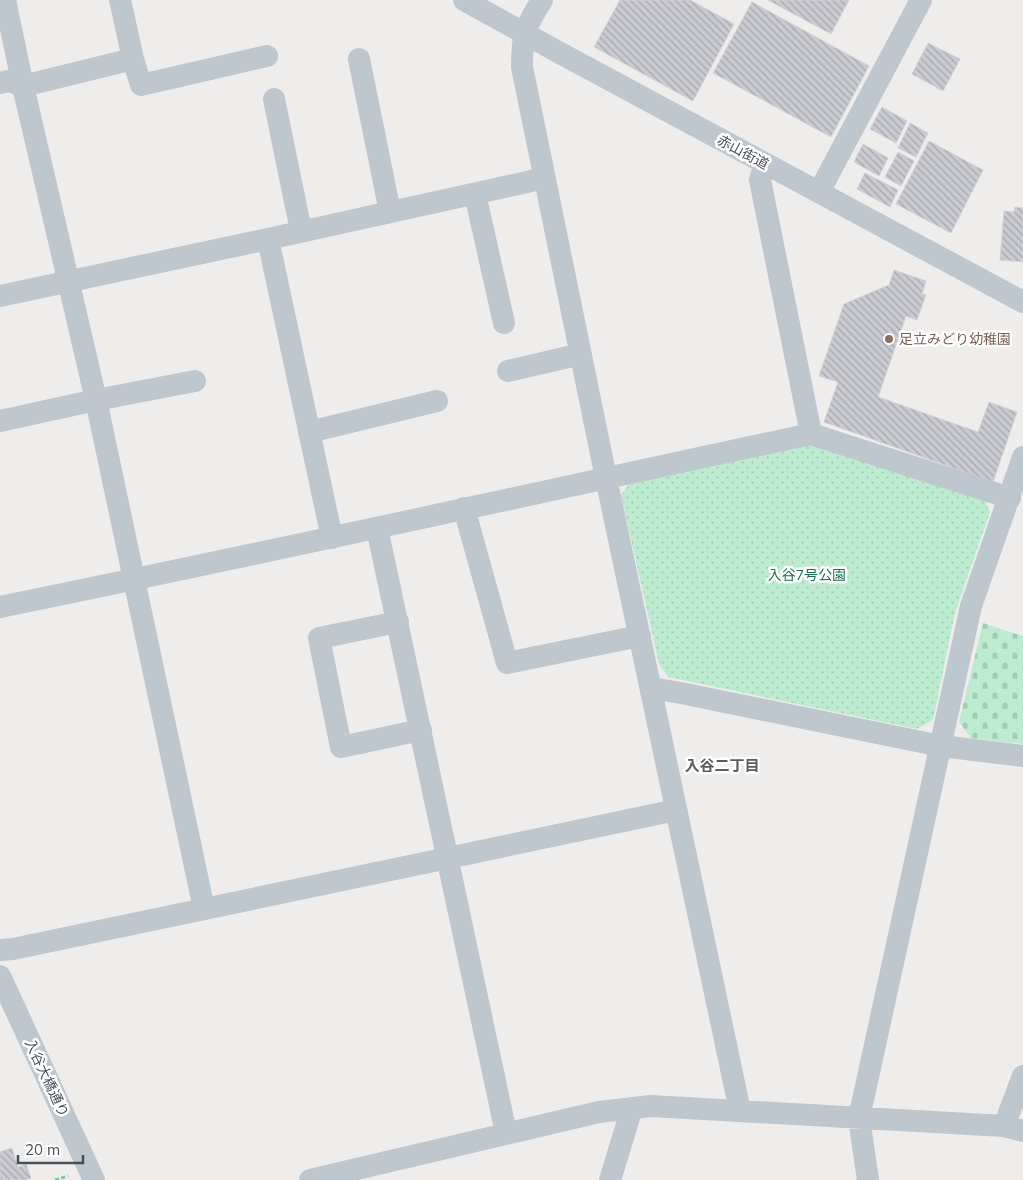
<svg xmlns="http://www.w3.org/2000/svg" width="1023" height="1180" font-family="Mulish,'Noto Sans JP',sans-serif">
	<defs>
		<pattern id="cemetery-stones" width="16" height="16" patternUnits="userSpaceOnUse" patternTransform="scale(1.25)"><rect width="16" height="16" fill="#bcebd0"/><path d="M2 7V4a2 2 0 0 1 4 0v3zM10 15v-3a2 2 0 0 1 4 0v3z" fill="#a3cbb5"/></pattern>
		<pattern id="park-dots" width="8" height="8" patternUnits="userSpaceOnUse" patternTransform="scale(1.25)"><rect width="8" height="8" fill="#bcebd0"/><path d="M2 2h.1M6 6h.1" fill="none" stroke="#a3cbb5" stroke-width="1.8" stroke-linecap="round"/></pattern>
		<pattern id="building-back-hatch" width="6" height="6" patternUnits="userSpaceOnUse" patternTransform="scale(1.25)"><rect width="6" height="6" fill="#cacbd1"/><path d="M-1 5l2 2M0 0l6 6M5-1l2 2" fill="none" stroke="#a6a7ad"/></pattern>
	</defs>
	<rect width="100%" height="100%" fill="#efecec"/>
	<path fill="url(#cemetery-stones)" d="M983 623 1023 636V744L971 738 959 722Z"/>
	<path fill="url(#park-dots)" d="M813 442 984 498 990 512 955 613 933 720 917 729 668 677 659 664 621 495 632 480Z"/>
	<path fill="url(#building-back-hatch)" stroke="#d1d2d8" d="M620 0H690L734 24 693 101 594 47Z
		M768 0H849L831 34Z
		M752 2 869 66 831 137 713 73Z
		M928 43 960 59 943 91 912 74Z
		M882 107 907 121 896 143 870 129Z
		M910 123 928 133 916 157 898 148Z
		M929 141 983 170 951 233 896 204Z
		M863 144 888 158 879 176 854 162Z
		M898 152 914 161 901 186 885 177Z
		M865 173 898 190 890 207 857 189Z
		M1015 207 1023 208V262L1000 260 1004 211 1014 212Z
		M894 270 926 281 922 294 926 295 917 320 906 316 878 397 978 432 989 402 1017 412 993 482 824 422 838 382 819 376 844 304 889 285Z
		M12 1148 18 1167 26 1164 31 1178 26 1180H0V1152Z"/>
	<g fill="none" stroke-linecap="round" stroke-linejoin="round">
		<path stroke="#76c7a1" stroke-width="3" stroke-dasharray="4 2.5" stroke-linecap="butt" d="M55 1180 68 1176"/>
		<path stroke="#bec6ce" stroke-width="22" d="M5 0 23 86 96 400 204 909
			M120 0 133 59 141 85 267 56
			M464 0 560 53 1023 302
			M542 0C536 10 528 22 525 33 522 44 522 56 522 67L606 478 740 1111
			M359 59 390 212
			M0 83 9 81 23 86 133 59
			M274 99 301 231
			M765 164 760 180 811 434 1010 498
			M819 192 921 0
			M475 194 504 323
			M268 239 332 538
			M0 296 268 239 545 178
			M508 371 581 354
			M0 421 96 400 195 381
			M309 432 437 401
			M464 508 507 663 640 636
			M377 528 506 1133
			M0 607C271 552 541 492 811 434
			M398 622 319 638 341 747 421 730
			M651 688 681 693 941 746 1023 756
			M0 950 13 949 448 858 676 810
			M0 976 94 1180
			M1004 1126 1023 1076
			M310 1180 599 1112 651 1106 1004 1126 1023 1131
			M610 1180 632 1108
			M868 1180 859 1118 971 606 1023 457"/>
	</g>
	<circle fill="#8d6e63" stroke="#fff" stroke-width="2" cx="889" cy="339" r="5"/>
	<g text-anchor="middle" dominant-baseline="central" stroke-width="5" stroke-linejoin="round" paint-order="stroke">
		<g font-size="14" fill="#464f59" stroke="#fff">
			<text transform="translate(743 152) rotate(28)">赤山街道</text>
			<text transform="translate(47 1078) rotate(65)">入谷大橋通り</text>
		</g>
		<g font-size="14" fill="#785e54" stroke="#fff" text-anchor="start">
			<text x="899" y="339">足立みどり幼稚園</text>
		</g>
		<g font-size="14" fill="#1b754b" stroke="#fff">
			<text x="807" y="575">入谷7号公園</text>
		</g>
		<g font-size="15" font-weight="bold" fill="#595d61" stroke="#fff">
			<text x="722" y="765">入谷二丁目</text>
		</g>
	</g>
	<path d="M18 1155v8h65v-8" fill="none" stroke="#464f59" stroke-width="2.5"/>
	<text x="25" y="1155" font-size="15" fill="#464f59" stroke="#ffffff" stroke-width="4" paint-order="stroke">20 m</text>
</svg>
